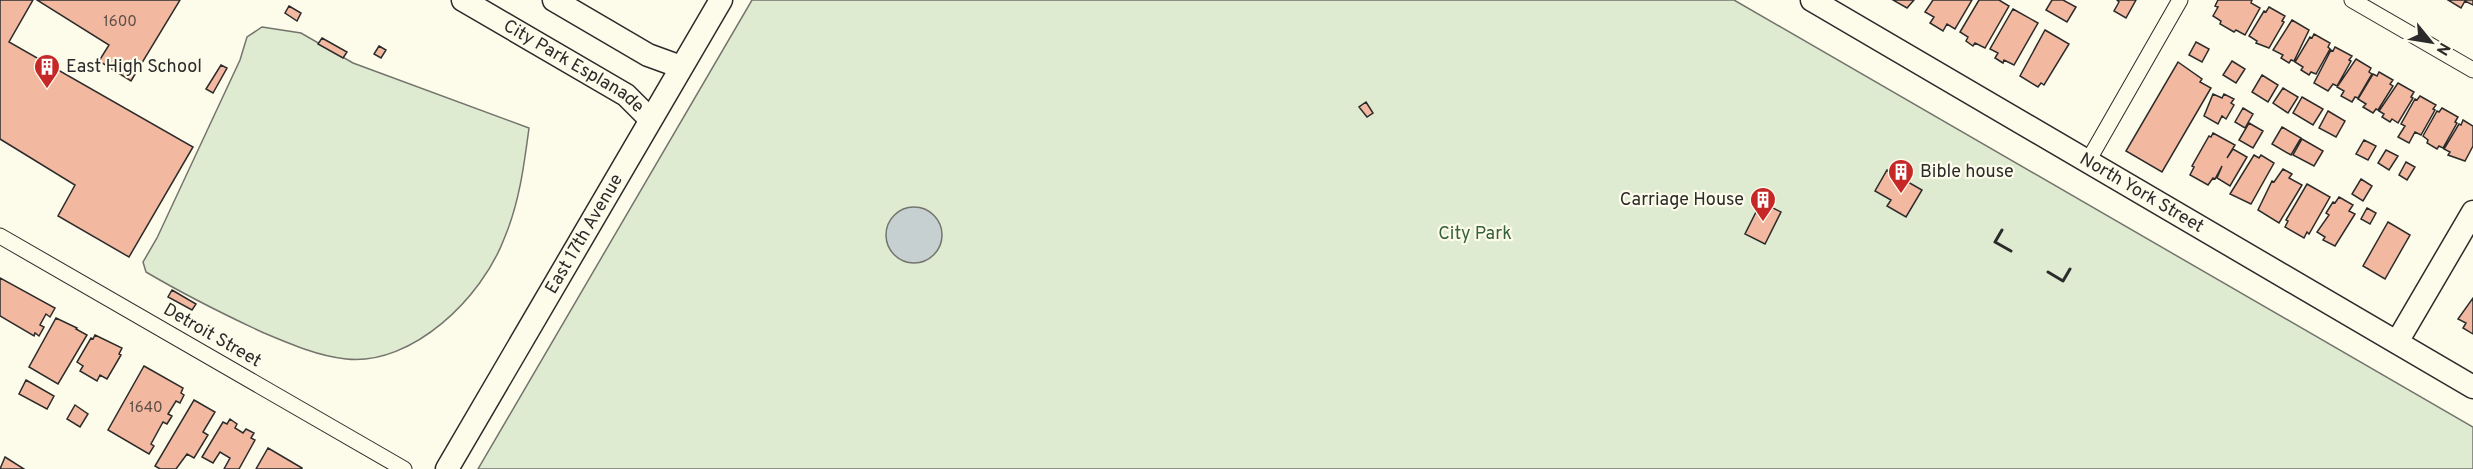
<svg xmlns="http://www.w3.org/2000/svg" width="2473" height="469" font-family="Overpass,sans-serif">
	<rect width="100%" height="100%" fill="#fdfbea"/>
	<path fill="#deebd1" stroke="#74746e" stroke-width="1.5" d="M752 0H1734L2473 427V469H478Z
		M262 27 301 33 353 63 529 128C524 166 519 204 504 239 482 297 413 366 346 359 318 356 290 344 264 333 223 314 185 295 146 272L143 262 157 238 240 60 247 37Z"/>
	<path fill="#c7d0d0" stroke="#74746e" stroke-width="1.5" d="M886 235a28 28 0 1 1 56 0a28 28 0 1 1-56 0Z"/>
	<path fill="#f2b8a0" stroke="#2b2b2b" stroke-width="1.5" d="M0 0H33L9 42 193 147 129 257 58 216 75 185 0 139Z
		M37 0H180L131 81 99 61 109 45Z
		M1893 0H1914L1907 8Z
		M1933 0H1972L1955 29 1947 24 1943 31 1930 23 1934 17 1925 12Z
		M1979 0H1999L2009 6 1985 48 1975 43 1973 46 1966 41 1968 37 1960 32Z
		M2052 0H2063L2076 7 2067 22 2046 10Z
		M2117 0H2136L2126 18 2114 11 2119 2Z
		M2218 0H2252L2251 3 2260 8 2245 35 2236 30 2234 32 2220 24 2221 21 2213 16 2218 7 2215 6Z
		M2448 0H2473V5L2465 1 2461 8Z
		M289 6 301 13 297 21 285 13Z
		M2269 7 2285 16 2282 21 2284 22 2269 48 2256 43 2257 41 2249 36 2264 11 2266 12Z
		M2013 9 2038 23 2014 65 2004 60 2003 63 1995 58 1998 53 1990 49Z
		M2292 20 2309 30 2294 61 2291 60 2289 63 2281 58 2283 55 2273 50Z
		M2045 30 2069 44 2044 85 2041 83 2038 87 2020 76Z
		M2314 34 2330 43 2328 47 2330 49 2316 74 2311 72 2309 75 2301 70 2303 67 2295 62 2310 37 2312 38Z
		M322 38 347 52 343 58 318 44Z
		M2196 42 2209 49 2202 62 2189 55Z
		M379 46 386 50 381 58 374 54Z
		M2335 47 2352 56 2349 60 2351 61 2337 86 2333 84 2328 91 2314 83 2331 50 2333 51Z
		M2356 59 2371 68 2369 72 2372 74 2358 98 2355 97 2352 102 2341 96 2344 91 2337 87Z
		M2232 61 2245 69 2236 83 2223 75Z
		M2178 62 2202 79 2200 82 2211 88 2162 172 2126 151Z
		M221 65 227 68 213 93 206 89Z
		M2379 72 2393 80 2390 84 2393 86 2378 110 2376 109 2373 113 2363 107 2366 104 2358 99 2373 74 2377 76Z
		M2262 75 2278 85 2268 102 2252 92Z
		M2398 83 2414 92 2411 97 2413 98 2398 123 2392 119 2390 122 2382 117 2384 114 2379 111Z
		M2283 88 2298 97 2288 113 2273 103Z
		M2213 94 2222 98 2224 94 2234 99 2231 103 2234 105 2226 119 2222 116 2218 124 2204 116Z
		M2420 96 2436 105 2433 109 2435 110 2421 135 2415 132 2409 143 2398 137 2405 126 2401 124 2415 99 2417 100Z
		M2302 97 2323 109 2313 125 2293 113Z
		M1366 102 1373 113 1367 117 1359 107Z
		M2243 108 2253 114 2245 128 2235 122Z
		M2442 108 2458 117 2455 122 2457 123 2443 148 2439 146 2437 149 2427 143 2428 140 2423 136 2437 111 2439 112Z
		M2328 111 2345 121 2336 137 2319 128Z
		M2463 120 2473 126V146L2465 161 2448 155 2450 152 2444 149 2459 124 2461 125Z
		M2249 123 2263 131 2253 148 2239 140Z
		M2282 127 2301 138 2291 155 2272 144Z
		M2213 133 2235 145 2227 158 2233 149 2247 157 2230 186 2217 178 2222 166 2215 179 2213 178 2208 185 2190 175 2194 167 2192 166 2209 136 2211 137Z
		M2302 139 2323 151 2314 166 2293 155Z
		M2364 140 2376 146 2368 160 2356 154Z
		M2386 150 2398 156 2389 170 2378 163Z
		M2254 155 2259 158 2261 155 2274 163 2251 204 2230 194Z
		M2406 162 2415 167 2407 180 2399 175Z
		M2283 169 2292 174 2289 178 2302 185 2279 223 2258 210 2272 181 2274 182Z
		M1887 170 1922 190 1906 217 1887 206 1891 200 1875 191Z
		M2361 179 2372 186 2363 201 2352 194Z
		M2307 184 2330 197 2309 234 2307 232 2304 238 2285 227 2288 221 2286 220Z
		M2339 197 2353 205 2349 211 2355 214 2335 246 2323 240 2325 237 2317 232 2329 215 2326 213 2333 202 2335 203Z
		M1761 202 1781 212 1765 244 1745 234Z
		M2367 208 2376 213 2370 224 2361 219Z
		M2388 222 2410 235 2385 279 2363 266Z
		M0 278 55 308 50 317 46 314 40 325 44 327 39 336 35 333 34 336 0 316Z
		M172 290 196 304 192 310 168 297Z
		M2473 298V334L2463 328 2466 323 2458 319Z
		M56 318 77 328 76 329 87 335 58 384 29 367Z
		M95 335 122 348 119 354 121 355 107 379 100 375 97 381 80 371 83 366 77 362 91 338 93 339Z
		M144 366 183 388 181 393 184 395 180 403 176 401 168 414 172 416 167 424 163 422 151 444 154 446 149 454 108 430Z
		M26 380 54 396 47 409 19 394Z
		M194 400 215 412 203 432 208 435 194 458 187 454 176 469H160L155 466Z
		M75 405 88 414 80 427 67 419Z
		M230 419 237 424 235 428 243 433 246 429 254 433 251 438 255 440 239 469H224L230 458 220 452 213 463 202 457 223 422 227 424Z
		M268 448 302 468V469H256Z
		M5 457 24 469H0Z"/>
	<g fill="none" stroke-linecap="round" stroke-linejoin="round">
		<defs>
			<path id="street" d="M2352 0 2473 70
				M2088 161 2180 0
				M0 236 404 469"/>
			<g id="secondary">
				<path id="s1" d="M463 0 626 95 650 119"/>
				<path d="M554 0 648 55 681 67"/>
				<path id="s2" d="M1812 0 2473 387"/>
				<path d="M2397 342 2473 212"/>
				<path id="s3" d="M447 469 721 0"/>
			</g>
		</defs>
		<use href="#street" stroke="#2b2b2b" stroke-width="17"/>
		<use href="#secondary" stroke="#2b2b2b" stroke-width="25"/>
		<use href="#street" stroke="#fdfbea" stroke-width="15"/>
		<use href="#secondary" stroke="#fdfbea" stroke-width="22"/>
		<path stroke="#2b2b2b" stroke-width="3" d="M2002 230 1995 242 2011 251
			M2048 272 2063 281 2070 269"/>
	</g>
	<defs>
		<symbol id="building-pin" viewBox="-11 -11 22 30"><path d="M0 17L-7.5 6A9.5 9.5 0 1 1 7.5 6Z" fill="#c62828" stroke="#fdfbea"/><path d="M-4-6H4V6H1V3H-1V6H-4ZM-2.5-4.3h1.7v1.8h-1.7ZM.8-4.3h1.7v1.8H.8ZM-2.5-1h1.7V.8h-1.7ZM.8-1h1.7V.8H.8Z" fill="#fff"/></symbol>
	</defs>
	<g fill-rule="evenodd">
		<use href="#building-pin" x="32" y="52" width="30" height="40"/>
		<use href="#building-pin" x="1886" y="157" width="30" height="40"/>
		<use href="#building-pin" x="1748" y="185" width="30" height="40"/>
	</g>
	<g text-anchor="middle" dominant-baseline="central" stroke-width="4.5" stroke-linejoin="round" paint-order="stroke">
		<g font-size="15" fill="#5d4e48">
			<text x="120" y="22">1600</text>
			<text x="146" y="408">1640</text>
		</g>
		<g font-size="18" fill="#2b2b2b" stroke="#fdfbea" text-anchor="start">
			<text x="66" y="67">East High School</text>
			<text x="1920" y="172">Bible house</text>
			<text x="1744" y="200" text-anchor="end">Carriage House</text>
		</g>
		<g font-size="18" fill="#2b2b2b" stroke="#fdfbea">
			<text stroke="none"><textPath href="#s1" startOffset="129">City Park Esplanade</textPath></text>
			<text stroke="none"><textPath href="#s2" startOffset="382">North York Street</textPath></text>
			<text stroke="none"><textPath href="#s3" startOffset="272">East 17th Avenue</textPath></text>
			<text transform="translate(212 336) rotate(30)">Detroit Street</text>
		</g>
		<g font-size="18" fill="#34623c" stroke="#fdfbea">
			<text x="1475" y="234">City Park</text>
		</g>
	</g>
	<g transform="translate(2431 42) rotate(120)" stroke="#fdfbea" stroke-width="4.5" paint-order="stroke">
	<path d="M0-4.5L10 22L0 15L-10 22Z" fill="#2b2b2b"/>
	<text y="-9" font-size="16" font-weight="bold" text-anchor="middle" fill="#2b2b2b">N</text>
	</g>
</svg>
